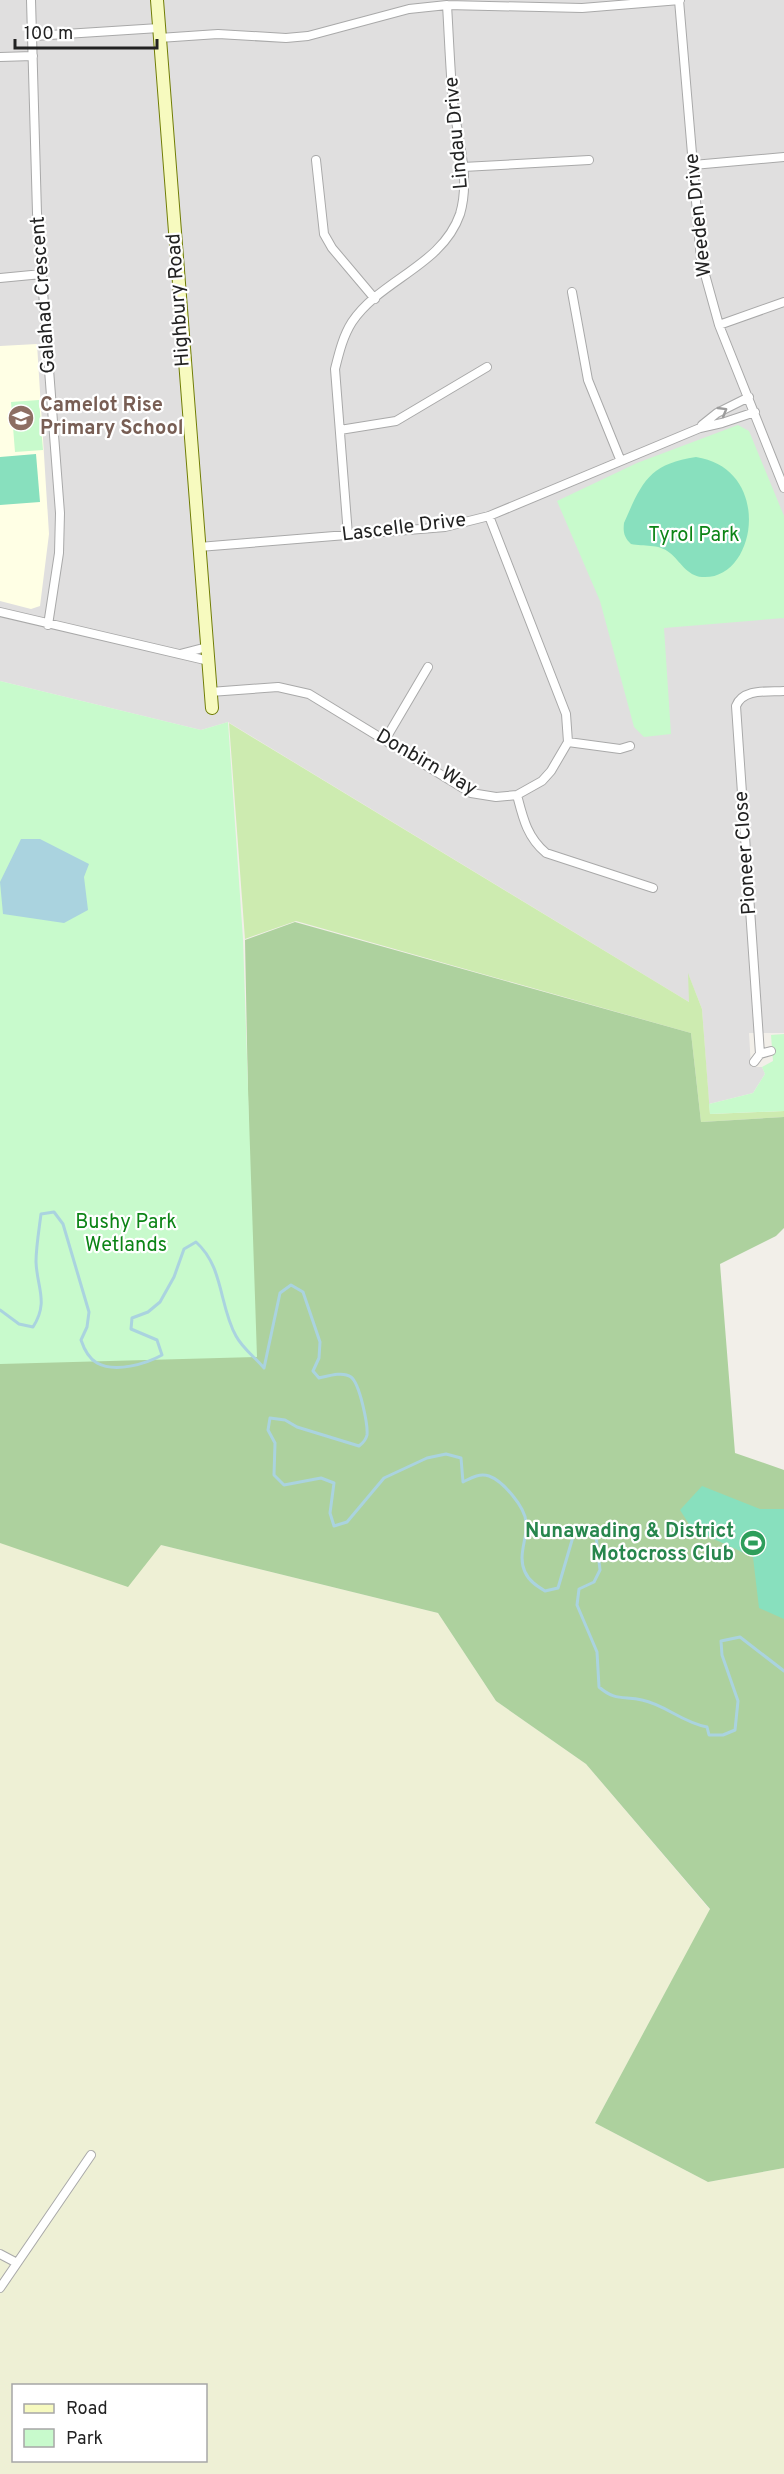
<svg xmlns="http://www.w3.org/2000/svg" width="784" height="2474" font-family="Overpass,sans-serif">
	<rect width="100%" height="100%" fill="#f2efe9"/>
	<path fill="#e0dfdf" d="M0 0H784V1033H749L751 1067H762L765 1074 753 1093 709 1104 702 1009 689 976V1002L228 722 201 730 0 681Z"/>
	<path fill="#ffffe5" d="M37 344 49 534 40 606 31 609 0 601V346Z"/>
	<path fill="#eef0d5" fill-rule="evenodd" d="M0 1542 161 1545 438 1613 496 1701 586 1764 710 1910 595 2123 708 2182 784 2168V2474H0ZM14 2386H206V2460H14Z"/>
	<path fill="#cdebb0" d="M229 723 689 1002 688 973 702 1009 710 1114 784 1111V1117L701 1122 691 1033 296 921 245 939Z"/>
	<path fill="#add19e" d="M295 922 691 1033 701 1122 784 1117V1228L776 1236 720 1264 735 1453 784 1470V2168L708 2182 595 2123 710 1909 586 1764 496 1701 438 1613 161 1545 128 1587 0 1543V1040L253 1353 245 940Z"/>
	<path fill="#c8facc" d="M39 400 43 450 15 452 11 402Z
		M738 425 749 431 784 516V618L664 628 671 734 644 737 634 727 600 601 557 501 637 463Z
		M0 681 201 730 228 722 243 939 257 1357 0 1364Z
		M784 1034V1111L710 1114 709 1104 753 1093 765 1074 762 1067 773 1061 771 1035Z"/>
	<path fill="#88e0be" d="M36 454 40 502 0 505V457Z
		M696 457C774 469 757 581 702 577 687 576 680 561 670 553 658 543 644 547 631 544 624 537 623 532 624 523 642 482 649 464 696 457Z
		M702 1486 760 1509H784V1619L759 1608 753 1557 692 1529 680 1510Z"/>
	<path fill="#aad3df" d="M21 839H40L89 864 84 877 88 910 64 923 3 914 0 882Z"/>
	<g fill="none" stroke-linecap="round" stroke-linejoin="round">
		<path stroke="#aad3df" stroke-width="3" d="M0 1310 19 1324 33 1327C49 1302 37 1288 36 1262 36 1247 39 1230 41 1214L54 1212 63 1224 89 1312 87 1327 81 1340C84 1349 88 1358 97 1363 115 1373 146 1364 162 1355L157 1340 131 1329 132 1318 148 1312 160 1302 174 1277 184 1249 196 1242C224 1267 219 1306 236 1336 243 1349 255 1357 264 1368L280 1293 291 1285 303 1292 320 1342 319 1358 313 1371 319 1378C328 1376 343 1371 351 1377 360 1384 368 1425 367 1435 366 1440 363 1443 359 1446L297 1427 285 1420 270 1418 268 1430 275 1443 274 1475 284 1485 321 1478 334 1483 330 1513 334 1526 347 1522 384 1478 427 1458 446 1454 461 1458 463 1482C471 1478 479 1473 489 1476 503 1481 525 1507 526 1522 528 1538 517 1555 525 1572 529 1581 537 1586 545 1591L558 1588 575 1530 586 1526 596 1536 600 1570 594 1582 579 1589 577 1605 597 1652 599 1687C615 1701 623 1696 642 1700 666 1705 681 1722 707 1727L709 1735H723L735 1730 738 1701 722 1655 721 1641 740 1637 784 1671"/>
		<defs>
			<path id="street" d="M31 0 37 213 60 513 59 553 48 625
				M679 0 701 260 719 325 784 488
				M34 36 159 28
				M159 38 218 34 286 38 308 36 409 9 447 5 582 8 680 0
				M0 57 33 56
				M316 160 324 234 332 248 375 299
				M693 165 784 157
				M463 167 589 160
				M0 278 42 274
				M572 292 588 380 620 459
				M719 325 784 302
				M702 425 717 413 749 397
				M340 430 396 421 487 367
				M348 535 335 369C339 353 343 336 352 322 381 279 442 266 460 214 471 177 457 137 453 101 450 69 449 37 447 5
				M199 547 445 527 489 516 700 428 722 423 755 412
				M0 612 209 661
				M180 654 207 647
				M210 692 278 687 309 694 471 793 496 797 517 795 542 781 551 771 568 742 566 714 489 516
				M385 740 428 667
				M568 742 620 749 630 746
				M517 795C523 818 527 837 546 853L653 888
				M760 1054 736 706C743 688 768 692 784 691
				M754 1062 760 1054 771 1051
				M0 2254 17 2263
				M0 2288 91 2155"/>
			<path id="secondary" d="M157 0 212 708"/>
		</defs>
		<use href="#street" stroke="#a9a9a9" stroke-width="10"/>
		<use href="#secondary" stroke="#707d05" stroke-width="14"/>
		<use href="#street" stroke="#fff" stroke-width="8"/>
		<use href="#secondary" stroke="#f7fabf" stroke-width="12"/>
	</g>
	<defs><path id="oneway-chevron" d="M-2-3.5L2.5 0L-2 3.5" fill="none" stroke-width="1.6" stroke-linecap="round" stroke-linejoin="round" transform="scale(1.5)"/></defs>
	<use stroke="#9c9c9c" href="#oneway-chevron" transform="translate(723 411) rotate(-31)"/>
	<defs>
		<symbol id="school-disc" viewBox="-11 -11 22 22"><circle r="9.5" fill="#8d6e63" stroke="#fff"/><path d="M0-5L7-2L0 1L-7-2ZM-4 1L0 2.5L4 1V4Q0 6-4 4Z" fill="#fff"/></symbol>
		<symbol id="stadium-disc" viewBox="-11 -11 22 22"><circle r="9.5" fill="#2e9e5b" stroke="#fff"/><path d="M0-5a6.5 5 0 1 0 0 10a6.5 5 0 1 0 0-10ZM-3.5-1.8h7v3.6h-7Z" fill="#fff"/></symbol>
	</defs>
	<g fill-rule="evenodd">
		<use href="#school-disc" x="6" y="403" width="30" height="30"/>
		<use href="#stadium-disc" x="738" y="1528" width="30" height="30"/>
	</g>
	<g text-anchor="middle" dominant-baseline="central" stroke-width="4.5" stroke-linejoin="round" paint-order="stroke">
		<g font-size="20" fill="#222" stroke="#fff">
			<text transform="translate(457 133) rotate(-95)">Lindau Drive</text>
			<text transform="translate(699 215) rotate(-96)">Weeden Drive</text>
			<text transform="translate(44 295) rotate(-94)">Galahad Crescent</text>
			<text transform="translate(179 300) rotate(-94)">Highbury Road</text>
			<text transform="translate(404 528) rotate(-7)">Lascelle Drive</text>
			<text transform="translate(426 763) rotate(30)">Donbirn Way</text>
			<text transform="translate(746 853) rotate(-94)">Pioneer Close</text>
		</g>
		<g font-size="20" font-weight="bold" fill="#785e54" stroke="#fff" text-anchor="start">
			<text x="40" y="406">Camelot Rise<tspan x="40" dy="23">Primary School</tspan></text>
		</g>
		<g font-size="20" fill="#0c8416" stroke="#fff">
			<text x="694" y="536">Tyrol Park</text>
			<text x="126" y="1223">Bushy Park<tspan x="126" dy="23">Wetlands</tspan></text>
		</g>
		<g font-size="20" font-weight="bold" fill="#27864d" stroke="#fff" text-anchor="end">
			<text x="734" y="1532">Nunawading &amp; District<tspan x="734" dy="23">Motocross Club</tspan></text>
		</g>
	</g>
	<rect x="12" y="2384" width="195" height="78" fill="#ffffff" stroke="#a7a7a7" stroke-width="1.5"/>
	<rect x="24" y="2404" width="30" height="9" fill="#f7fabf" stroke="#a7a7a7" stroke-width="1.5"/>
	<text x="66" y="2414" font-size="18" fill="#222222">Road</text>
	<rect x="24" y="2429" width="30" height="18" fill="#c8facc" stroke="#a7a7a7" stroke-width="1.5"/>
	<text x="66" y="2444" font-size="18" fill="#222222">Park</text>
	<path d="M15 39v9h142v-9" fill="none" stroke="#222222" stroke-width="3"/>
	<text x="24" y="39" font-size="18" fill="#222222" stroke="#ffffff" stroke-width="4.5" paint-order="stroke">100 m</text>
</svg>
